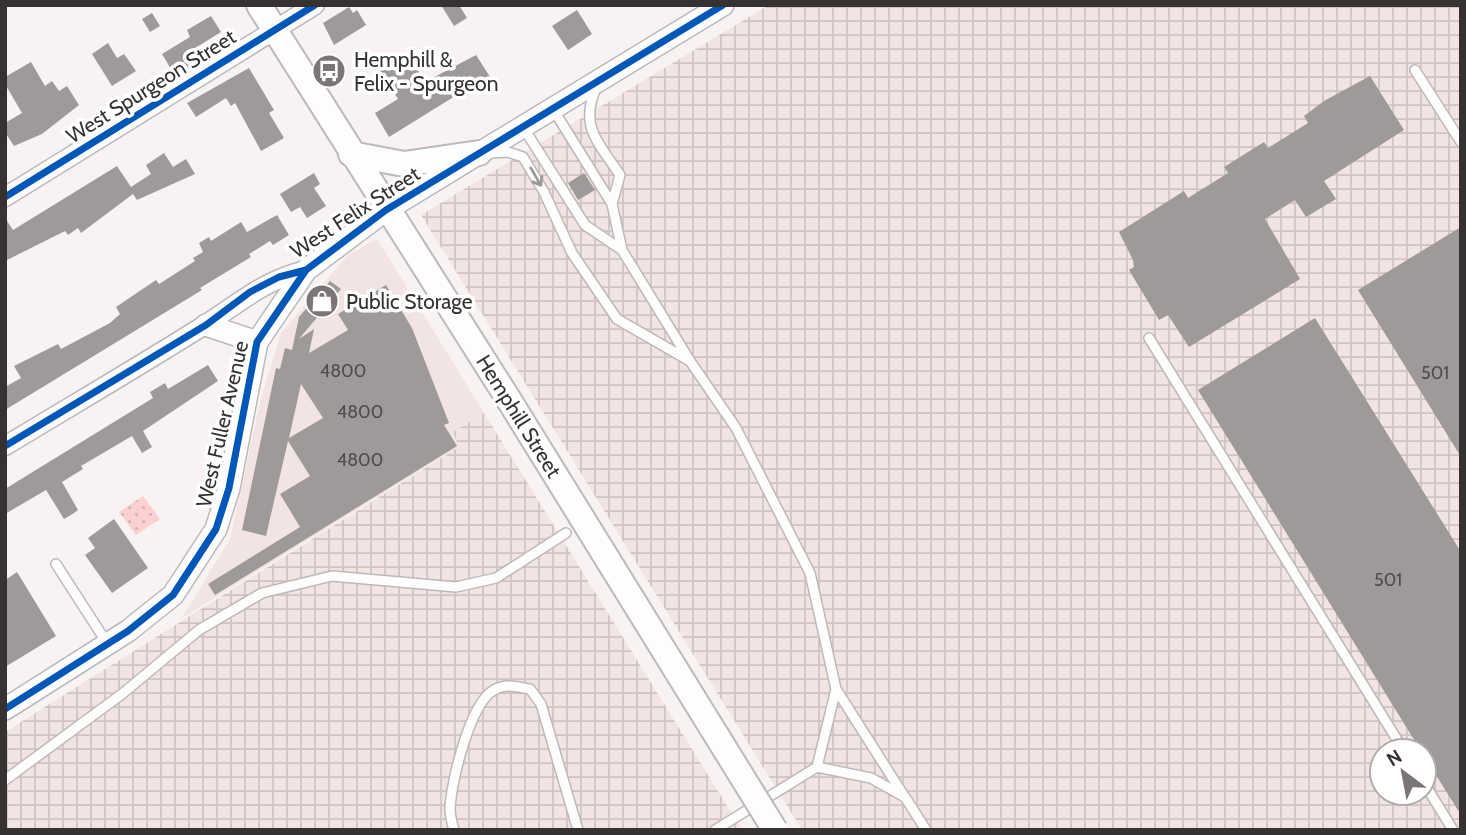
<svg xmlns="http://www.w3.org/2000/svg" width="1466" height="835" font-family="Cabin,sans-serif">
	<defs>
		<pattern id="industrial-grid" width="8" height="8" patternUnits="userSpaceOnUse" patternTransform="scale(1.75)"><rect width="8" height="8" fill="#f1e4e3"/><path d="M0 4h8M4 0v8" fill="none" stroke="#cfc4c3"/></pattern>
		<pattern id="grass-dots" width="8" height="8" patternUnits="userSpaceOnUse" patternTransform="scale(1.75)"><rect width="8" height="8" fill="#fad0d0"/><path d="M2 2h.1M6 6h.1" fill="none" stroke="#d7b3b3" stroke-width="1.8" stroke-linecap="round"/></pattern>
	</defs>
	<rect width="100%" height="100%" fill="#f8f2f2"/>
	<path fill="#f1e4e3" d="M377 239 484 413 453 432 460 446 182 618 230 539 261 398 281 333 348 255Z"/>
	<path fill="url(#industrial-grid)" fill-rule="evenodd" d="M769 5H1461V830H802L421 215ZM1382 751H1424V793H1382Z
		M484 413 742 830H5V732L459 447 453 432Z"/>
	<path fill="url(#grass-dots)" d="M143 496 160 519 136 535 119 512Z"/>
	<path fill="#9f9a9a" fill-rule="evenodd" d="M441 5H459L467 18 454 26Z
		M349 7 353 13 357 10 366 25 334 45 323 23Z
		M577 10 592 34 568 50 552 26Z
		M152 13 160 26 150 32 142 19Z
		M211 16 221 32 192 50 196 56 191 59 195 65 185 72 180 64 171 69 162 54 190 37 187 30Z
		M108 43 117 58 124 54 136 71 112 86 92 54Z
		M408 54 425 82 476 55 492 80 463 98 460 93 389 137 375 113 398 99 380 70Z
		M31 62 45 86 52 81 59 91 67 86 79 105 42 134 14 146 5 132V123L22 113 5 84V77Z
		M249 68 274 110 269 113 284 138 261 151 235 103 231 106 226 98 196 117 187 103Z
		M1370 76 1404 130 1324 181 1336 199 1306 217 1295 200 1265 219 1300 279 1189 347 1168 315 1159 320 1129 270 1134 267 1133 260 1119 232 1184 191 1188 198 1228 173 1224 167 1264 142 1268 148 1308 123 1304 116 1324 101Z
		M164 153 173 167 186 159 195 174 137 200 133 194 81 233 78 228 68 235 65 231 5 261V218L13 230 117 166 131 187 151 174 146 165Z
		M314 173 320 184 314 188 326 206 307 218 300 207 291 212 280 194Z
		M584 173 595 190 578 200 568 183Z
		M277 215 289 235 273 245 270 241 249 254 251 257 200 288 202 290 5 410V387L21 378 14 366 58 344 61 349 110 323 120 314 116 307 156 280 159 284 195 261 193 258 203 252 199 243 209 237 211 241 241 222 247 232Z
		M1461 227V457L1358 290Z
		M330 281 341 289 299 339 314 329 309 353 348 330 338 314 386 285 412 328 449 423 444 425 457 446 215 595 208 584 300 527 280 494 310 476 288 441 266 536 242 530 276 368 280 369 285 348 292 350 299 317ZM301 384 323 418 289 438Z
		M1315 318 1461 552V815L1424 756V751H1421L1198 390Z
		M208 365 218 381 143 431 152 447 142 453 132 436 81 466 83 469 62 482 78 510 74 513 64 519 46 490 5 514V489L153 398 150 392 165 383 168 389Z
		M114 519 148 568 112 593 85 555 95 548 88 538Z
		M17 572 56 636 5 667V580Z"/>
	<g fill="none" stroke-linecap="round" stroke-linejoin="round">
		<defs>
			<path id="service" d="M1415 70 1461 142
				M596 88C579 127 599 143 620 175L612 204
				M553 109 612 204 622 250 690 361 736 428 810 573 836 689 817 767
				M523 127 585 225 622 250
				M491 153 508 152 523 157 544 192 572 253 617 319 690 361
				M1149 338 1404 751
				M56 564 107 643
				M836 689 904 796
				M5 780 122 694 199 630 262 593 332 576 456 587 496 578 566 533
				M1424 783 1453 830
				M454 830C452 823 450 815 450 809 451 782 470 703 494 690 506 683 517 687 530 689L541 704 578 830
				M715 830 817 767 871 778 905 797 926 830"/>
			<path id="minor" d="M5 197 315 5
				M5 446C71 406 138 367 203 326 240 303 262 281 306 270"/>
			<path id="tertiary" d="M206 325 257 342
				M5 709 128 631 173 595 216 529 229 488 257 342 306 270 386 210 723 5"/>
			<path id="secondary" d="M259 5 509 400
				M351 154 404 164 479 153"/>
		</defs>
		<use href="#service" stroke="#bdb9b9" stroke-width="12"/>
		<use href="#minor" stroke="#bdb9b9" stroke-width="21"/>
		<use href="#tertiary" stroke="#bdb9b9" stroke-width="24"/>
		<use href="#secondary" stroke="#bdb9b9" stroke-width="28"/>
		<use href="#service" stroke="#fefdfd" stroke-width="9"/>
		<use href="#minor" stroke="#fefdfd" stroke-width="18"/>
		<use href="#tertiary" stroke="#fefdfd" stroke-width="21"/>
		<use href="#secondary" stroke="#fefdfd" stroke-width="24"/>
		<path stroke="#c2c2c2" stroke-width="4.5" stroke-dasharray="10 5" stroke-linecap="butt" d="M1460 5 1461 6"/>
		<defs>
			<path id="secondary-bridge" d="M509 400 775 830"/>
		</defs>
		<use href="#secondary-bridge" stroke="#bdb9b9" stroke-width="28" stroke-linecap="butt"/>
		<use href="#secondary-bridge" stroke="#fefdfd" stroke-width="24"/>
		<defs>
			<path id="cycleway" d="M5 197 315 5
				M5 446 206 325 250 292 279 277 306 270 386 210 723 5
				M5 709 128 631 173 595 216 529 229 488 257 342 306 270"/>
		</defs>
		<use href="#cycleway" stroke="#fff" stroke-width="11"/>
		<use href="#cycleway" stroke="#0057b8" stroke-width="7"/>
	</g>
	<defs><path id="oneway-shaft" d="M-6 0H5M1.5-3L5.5 0L1.5 3" fill="none" stroke-width="1.6" stroke-linecap="round" stroke-linejoin="round" transform="scale(1.75)"/></defs>
	<use stroke="#9a9898" href="#oneway-shaft" transform="translate(536 177) rotate(60)"/>
	<defs>
		<symbol id="bus-disc" viewBox="-11 -11 22 22"><circle r="9.5" fill="#7b7575" stroke="#fff"/><path d="M-5-6H5V4H4V6H2V4H-2V6H-4V4H-5ZM-3.5-4V0h7V-4ZM-3.5 1.2v1.5H-2V1.2ZM2 1.2v1.5H3.5V1.2Z" fill="#fff"/></symbol>
		<symbol id="shop-disc" viewBox="-11 -11 22 22"><circle r="9.5" fill="#7b7575" stroke="#fff"/><path d="M-5-2.5h2.3a2.7 3.5 0 0 1 5.4 0H5L5.5 6h-11ZM-1.5-2.5h3a1.5 2.3 0 0 0-3 0Z" fill="#fff"/></symbol>
	</defs>
	<g fill-rule="evenodd">
		<use href="#bus-disc" x="310" y="52" width="38" height="38"/>
		<use href="#shop-disc" x="303" y="282" width="38" height="38"/>
	</g>
	<g text-anchor="middle" dominant-baseline="central" stroke-width="7" stroke-linejoin="round" paint-order="stroke">
		<g font-size="18" fill="#514c4c">
			<text x="343" y="371">4800</text>
			<text x="1435" y="373">501</text>
			<text x="360" y="412">4800</text>
			<text x="360" y="460">4800</text>
			<text x="1388" y="580">501</text>
		</g>
		<g font-size="21" fill="#373232" stroke="#fff" text-anchor="start">
			<text x="354" y="59">Hemphill &amp;<tspan x="354" dy="24">Felix - Spurgeon</tspan></text>
			<text x="346" y="301">Public Storage</text>
		</g>
		<g font-size="21" fill="#373232" stroke="#fff">
			<text transform="translate(151 86) rotate(-32)">West Spurgeon Street</text>
			<text transform="translate(355 212) rotate(-33)">West Felix Street</text>
			<text transform="translate(519 416) rotate(58)">Hemphill Street</text>
			<text transform="translate(222 424) rotate(-77)">West Fuller Avenue</text>
		</g>
	</g>
	<rect width="1466" height="835" fill="none" stroke="#373232" stroke-width="14"/>
	<g transform="translate(1403 772) rotate(328)"><circle r="33" fill="#ffffff" stroke="#afadad" stroke-width="2"/>
	<path d="M0-5L12 26L0 18L-12 26Z" fill="#7b7575"/>
	<text y="-10" font-size="19" font-weight="bold" text-anchor="middle" fill="#373232">N</text>
	</g>
</svg>
